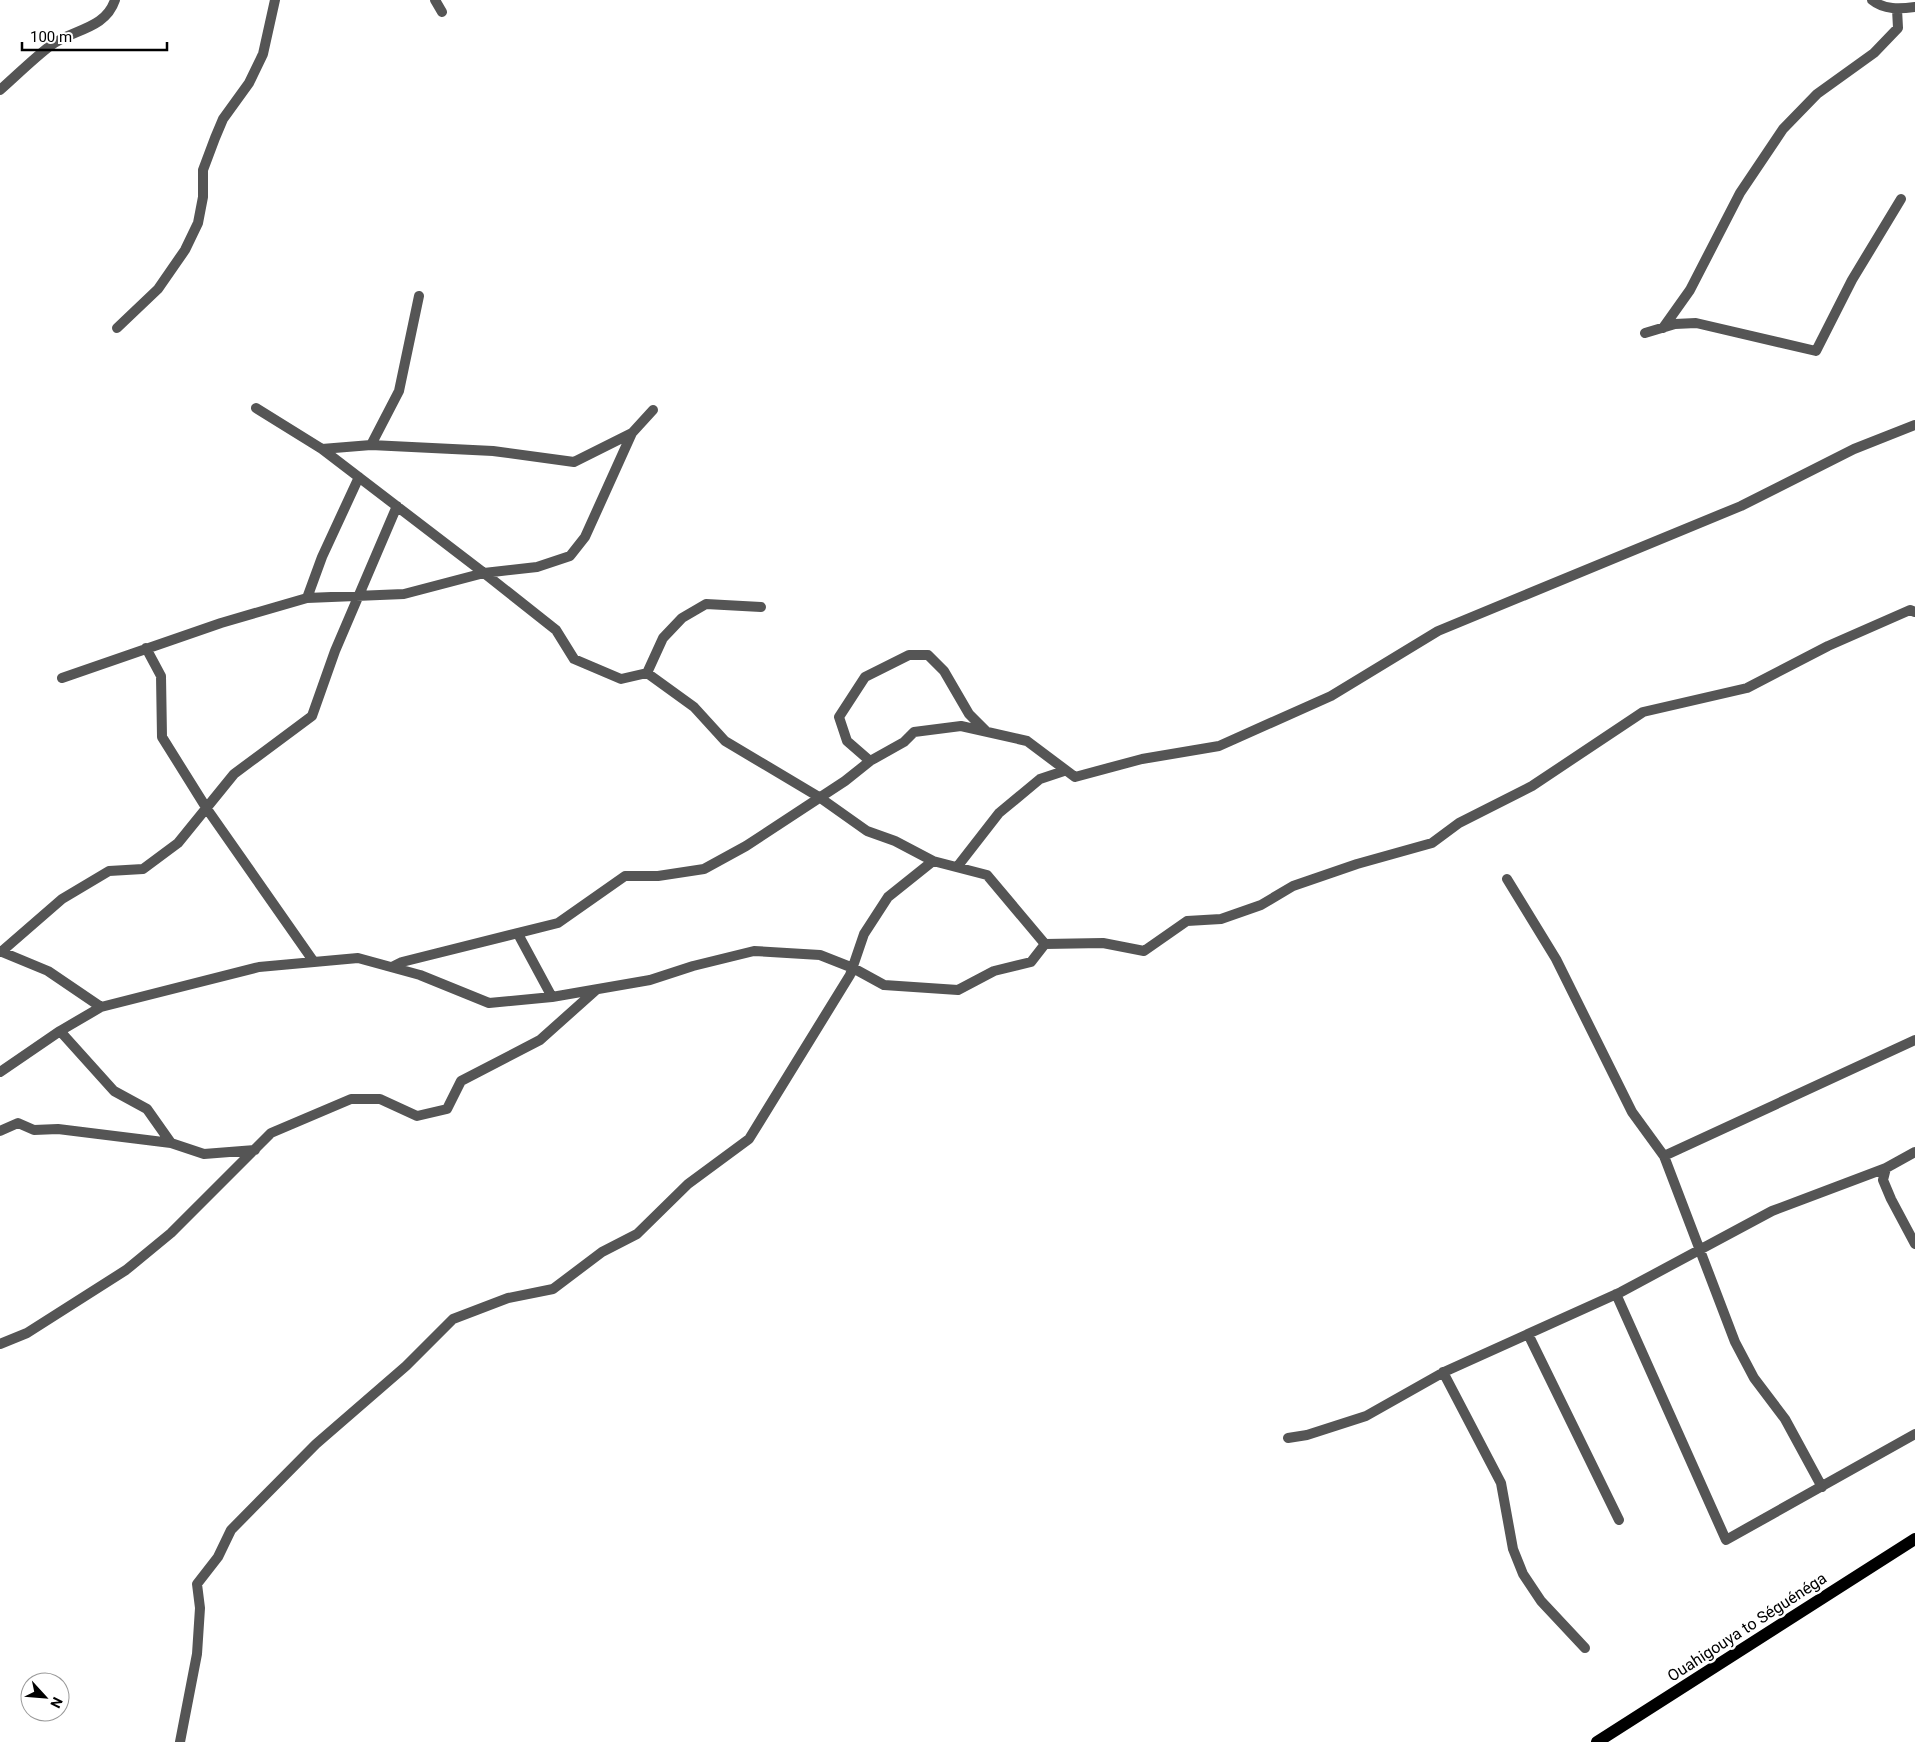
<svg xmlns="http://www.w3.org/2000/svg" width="1915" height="1742" font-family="Roboto,sans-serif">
	<rect width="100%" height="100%" fill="#fff"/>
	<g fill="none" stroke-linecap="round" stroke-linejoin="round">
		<path stroke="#555" stroke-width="10" d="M435 0 442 12
			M1872 0C1884 10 1900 9 1915 7
			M0 90C17 75 33 59 50 46 72 29 105 30 115 0
			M117 328 158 289 185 250 198 223 203 197V170L215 138 223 119 249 83 263 54 275 0
			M1663 328 1690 290 1740 193 1783 129 1817 94 1874 53 1898 28 1897 9
			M1645 333 1675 324 1696 323 1816 351 1852 280 1901 199
			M256 408 322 449 484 573 556 630 574 659 621 679 647 673 694 707 725 741 819 797 867 831 895 841 933 861 987 875 1045 944
			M371 445 399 391 419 296
			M322 449 371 445 493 451 574 462 632 433
			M307 598 404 594 484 573 537 567 570 556 585 537 632 433 653 410
			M146 648 161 676 162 737 207 809 314 962
			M647 673 663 638 682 618 706 604 761 607
			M62 678 221 623 307 598 322 557 359 477
			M870 761 847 741 839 717 865 677 909 655H928L944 671 969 714 987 732
			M957 867 999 813 1040 779 1064 771
			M1507 879 1556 959 1632 1112 1664 1156 1735 1342 1754 1378 1785 1419 1822 1487
			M518 934 552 997
			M0 951 48 971 101 1007 259 967 358 958 420 975 489 1003 552 997 650 980 693 966 754 951 820 955 853 968 884 985 958 990 994 971 1031 962 1045 944 1103 943 1144 951 1187 921 1221 919 1261 905 1293 886 1357 864 1432 843 1459 823 1532 786 1643 712 1747 688 1828 646 1910 610 1915 612
			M1 952 62 899 109 871 143 869 178 843 234 774 312 716 335 651 397 506
			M392 967 402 962 558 923 625 876H658L704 869 746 846 845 781 870 761 904 742 914 732 961 726 1027 741 1075 777 1142 759 1219 746 1331 696 1438 631 1741 506 1854 449 1915 425
			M60 1031 114 1091 147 1109 171 1143
			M0 1072 60 1031 101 1007
			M0 1131 18 1123 34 1130 58 1129 171 1143 204 1154 255 1150
			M1664 1156 1915 1040
			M1886 1168 1883 1180 1891 1199 1915 1244
			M1616 1294 1726 1540 1915 1434
			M1528 1334 1619 1520
			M0 1344 27 1333 126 1270 171 1233 271 1133 351 1099H380L417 1116 447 1109 461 1081 540 1040 596 990
			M1443 1372 1501 1483 1513 1549 1523 1574 1541 1601 1585 1648
			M1288 1438 1307 1435 1366 1416 1444 1372 1621 1292 1772 1211 1886 1168 1915 1152
			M180 1742 197 1654 200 1608 197 1584 218 1557 231 1530 316 1444 406 1366 453 1319 508 1298 553 1289 602 1252 637 1234 688 1184 749 1139 850 975 864 934 888 897 933 861"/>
		<path stroke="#000" stroke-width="12" d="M1597 1742 1915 1539"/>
	</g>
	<g text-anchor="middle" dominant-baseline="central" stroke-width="5" stroke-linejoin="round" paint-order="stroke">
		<g font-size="16" fill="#000" stroke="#fff">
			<text transform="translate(1747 1627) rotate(-33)">Ouahigouya to Séguénéga</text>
		</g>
	</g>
	<g transform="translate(45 1697) rotate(116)"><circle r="24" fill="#ffffff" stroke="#999999"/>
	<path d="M0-4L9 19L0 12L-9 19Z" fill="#000000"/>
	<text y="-8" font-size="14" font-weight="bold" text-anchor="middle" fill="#000000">N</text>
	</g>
	<path d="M22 42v8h145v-8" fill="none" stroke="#000000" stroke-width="2.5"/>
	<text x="30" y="42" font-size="15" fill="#000000" stroke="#ffffff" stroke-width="4" paint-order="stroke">100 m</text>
</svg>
